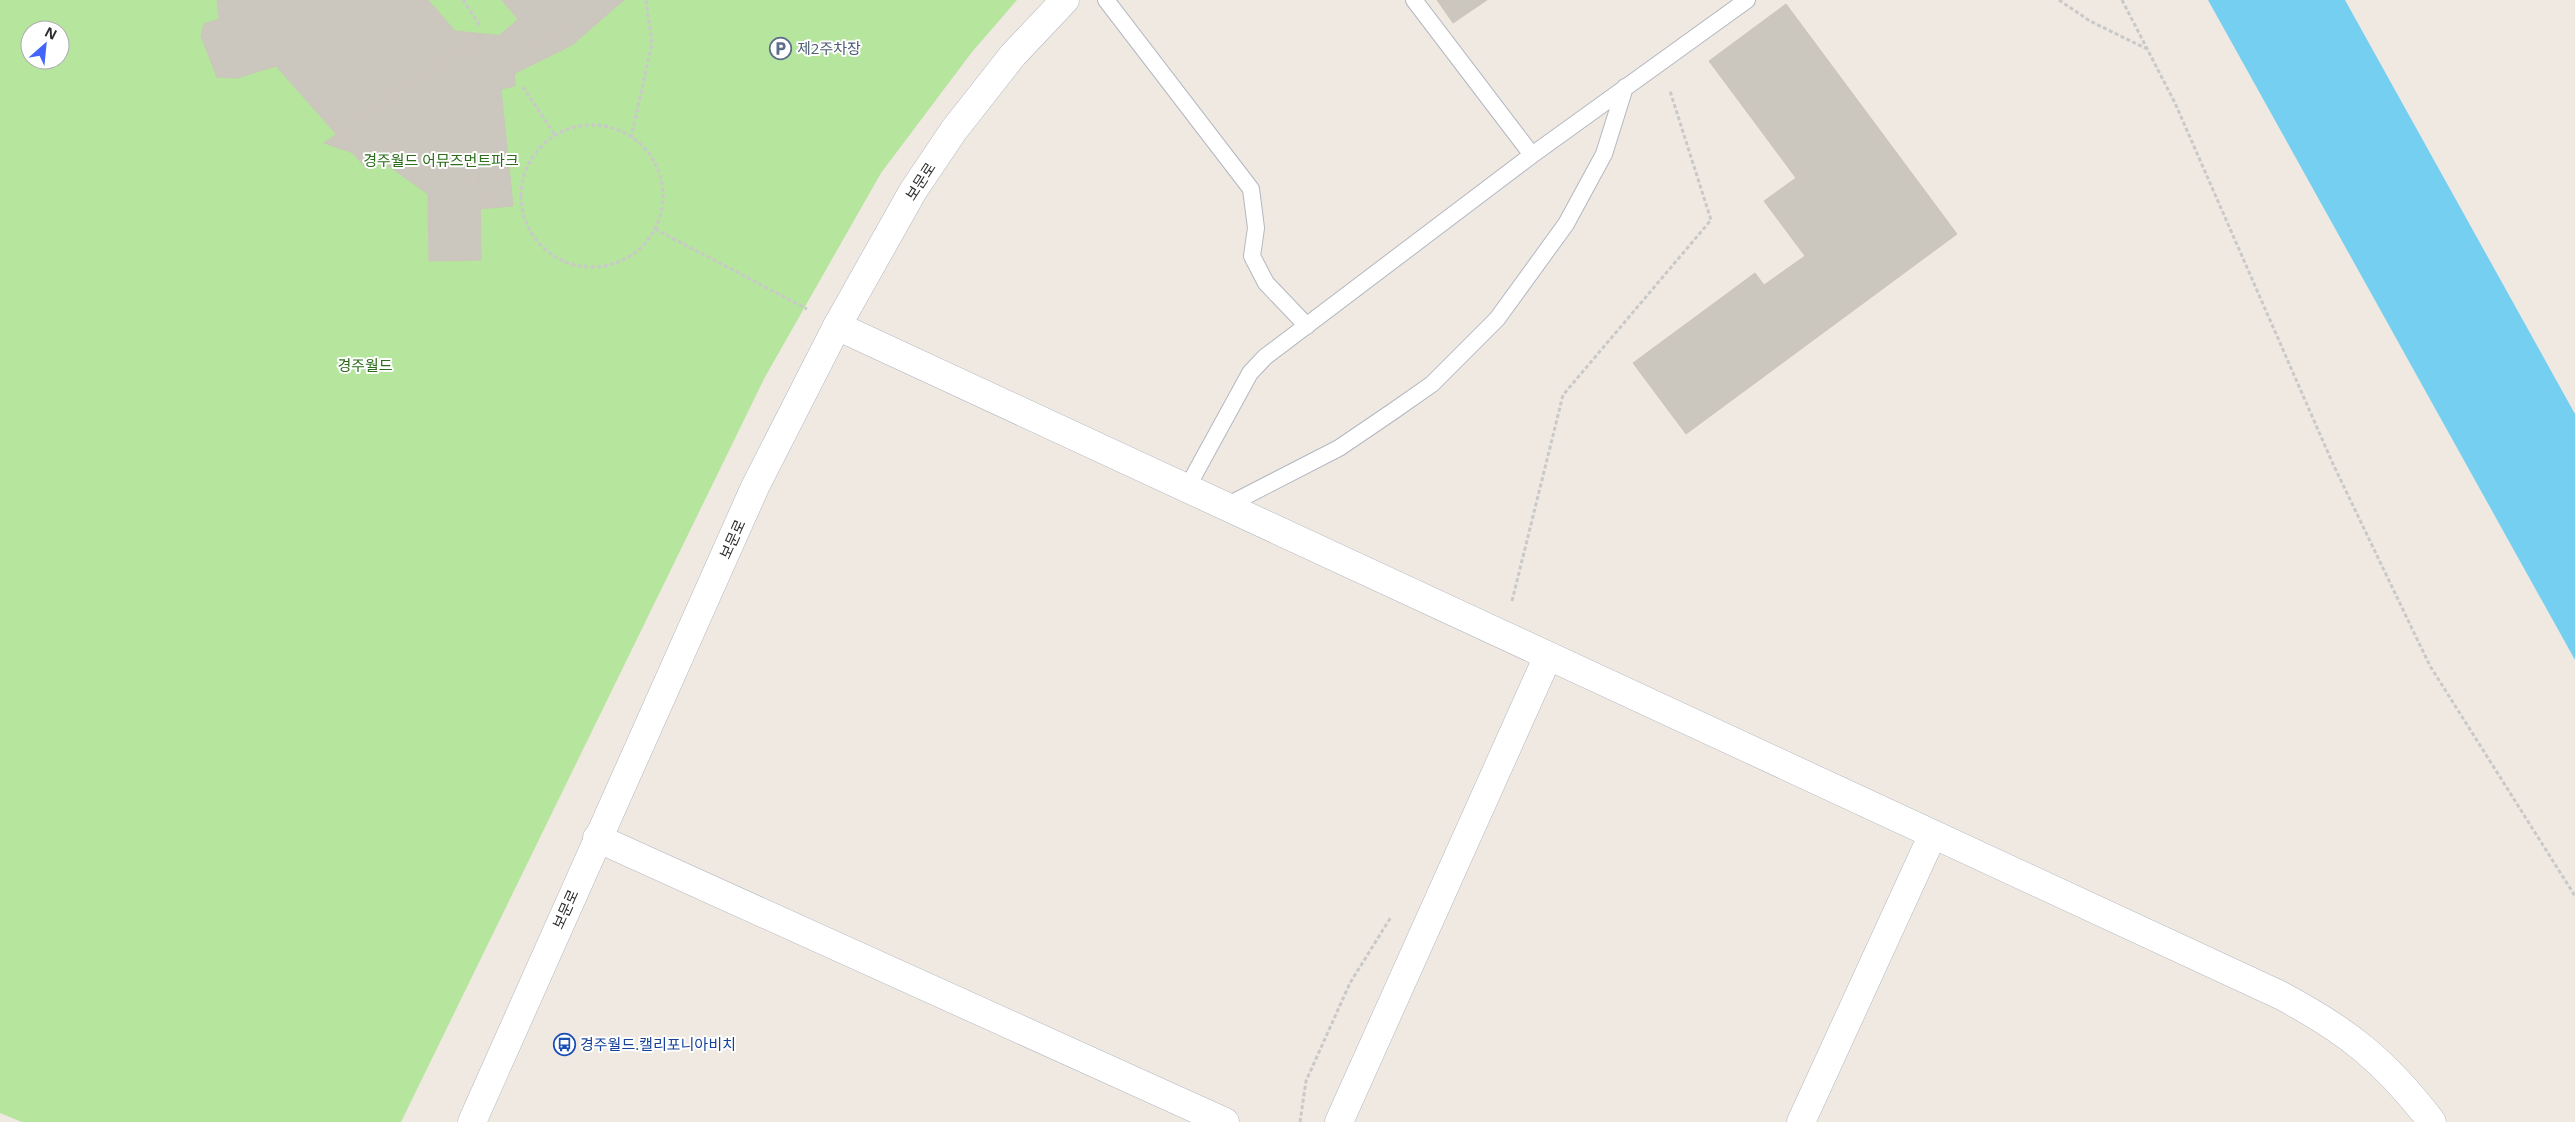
<svg xmlns="http://www.w3.org/2000/svg" width="2575" height="1122" font-family="'Open Sans','Noto Sans KR',sans-serif">
	<rect width="100%" height="100%" fill="#efe9e1"/>
	<path fill="#b6e59e" fill-rule="evenodd" d="M0 0H1017L972 52 881 173 765 377 401 1122H22L0 1113ZM30 30H60V60H30Z"/>
	<path fill="#75cff0" d="M2208 0H2345L2575 414V660Z"/>
	<path fill="#cbc7bf" stroke="#cbc5ba" d="M217 0H428L455 31 513 37 515 86 501 89 513 206 477 209 478 177 465 176 456 167 419 151 394 150 367 169 276 66 237 78 217 77 201 36 204 24 219 19Z
		M502 0H608L600 20 584 28 561 27 541 47Z
		M532 0H624L572 45 479 91 481 260 429 261 428 194 386 164 324 143 482 34 472 59 536 4Z
		M1437 0H1487L1453 23Z
		M1786 4 1957 234 1686 434 1633 363 1755 273 1764 285 1805 256 1764 201 1796 178 1709 61Z"/>
	<g fill="none" stroke-linecap="round" stroke-linejoin="round">
		<defs>
			<path id="service" d="M1106 0 1251 189 1256 228 1252 256 1266 283 1307 326
				M1414 0 1532 155
				M1187 488 1250 373 1265 357 1532 155 1747 0
				M1226 506 1339 448 1392 412 1432 384 1497 319 1566 224 1604 154 1625 87"/>
			<path id="minor" d="M837 326 2280 995C2348 1031 2385 1061 2432 1122
				M597 838 1225 1122
				M1339 1122 1548 656
				M1801 1122 1933 834"/>
			<path id="tertiary" d="M472 1122 755 487 837 326 913 191 954 130 1013 55 1065 0"/>
		</defs>
		<use href="#service" stroke="#b4b7c1" stroke-width="18"/>
		<use href="#minor" stroke="#b4b7c1" stroke-width="29"/>
		<use href="#tertiary" stroke="#b4b7c1" stroke-width="29"/>
		<path stroke="#c9c9c9" stroke-width="3" stroke-dasharray="4 2.5" stroke-linecap="butt" d="M463 0 481 27
			M2059 0 2090 21 2147 49
			M2122 0 2175 103 2333 464 2430 666 2575 896
			M523 87 555 135
			M521 196a71 71 0 1 1 142 0a71 71 0 1 1-142 0Z
			M631 138 652 43 646 0
			M655 229 807 309
			M1512 601 1563 395 1711 220 1670 91
			M1300 1122 1306 1081 1350 983 1391 917"/>
		<use href="#service" stroke="#fff" stroke-width="16"/>
		<use href="#minor" stroke="#fff" stroke-width="28"/>
		<use href="#tertiary" stroke="#fff" stroke-width="28"/>
	</g>
	<defs>
		<symbol id="parking-ring" viewBox="-11 -11 22 22"><circle r="9.5" fill="#fff" stroke="#5c6f8a" stroke-width="1.5"/><path d="M-3.5-5.5H1a3.5 3.5 0 0 1 0 7H-1V5.5H-3.5ZM-1-3.4V-.6H.8a1.4 1.4 0 0 0 0-2.8Z" fill="#5c6f8a"/></symbol>
		<symbol id="bus-ring" viewBox="-11 -11 22 22"><circle r="9.5" fill="#fff" stroke="#1a4fb4" stroke-width="1.5"/><path d="M-5-6H5V4H4V6H2V4H-2V6H-4V4H-5ZM-3.5-4V0h7V-4ZM-3.5 1.2v1.5H-2V1.2ZM2 1.2v1.5H3.5V1.2Z" fill="#1a4fb4"/></symbol>
	</defs>
	<g fill-rule="evenodd">
		<use href="#parking-ring" x="768" y="36" width="25" height="25"/>
		<use href="#bus-ring" x="552" y="1032" width="25" height="25"/>
	</g>
	<g text-anchor="middle" dominant-baseline="central" stroke-width="4" stroke-linejoin="round" paint-order="stroke">
		<g font-size="15" fill="#4e5e75" stroke="#fff" text-anchor="start">
			<text x="797" y="48">제2주차장</text>
		</g>
		<g font-size="15" fill="#2c6e1b" stroke="#fff">
			<text x="441" y="160">경주월드 어뮤즈먼트파크</text>
			<text x="365" y="365">경주월드</text>
		</g>
		<g font-size="15" fill="#2e2e2e" stroke="#fff">
			<text transform="translate(920 181) rotate(-57)">보문로</text>
			<text transform="translate(732 539) rotate(-66)">보문로</text>
			<text transform="translate(565 909) rotate(-66)">보문로</text>
		</g>
		<g font-size="15" fill="#164399" stroke="#fff" text-anchor="start">
			<text x="580" y="1044">경주월드.캘리포니아비치</text>
		</g>
	</g>
	<g transform="translate(45 45) rotate(27)"><circle r="24" fill="#ffffff" stroke="#ababab"/>
	<path d="M0-4L9 19L0 12L-9 19Z" fill="#4264fb"/>
	<text y="-8" font-size="14" font-weight="bold" text-anchor="middle" fill="#2e2e2e">N</text>
	</g>
</svg>
